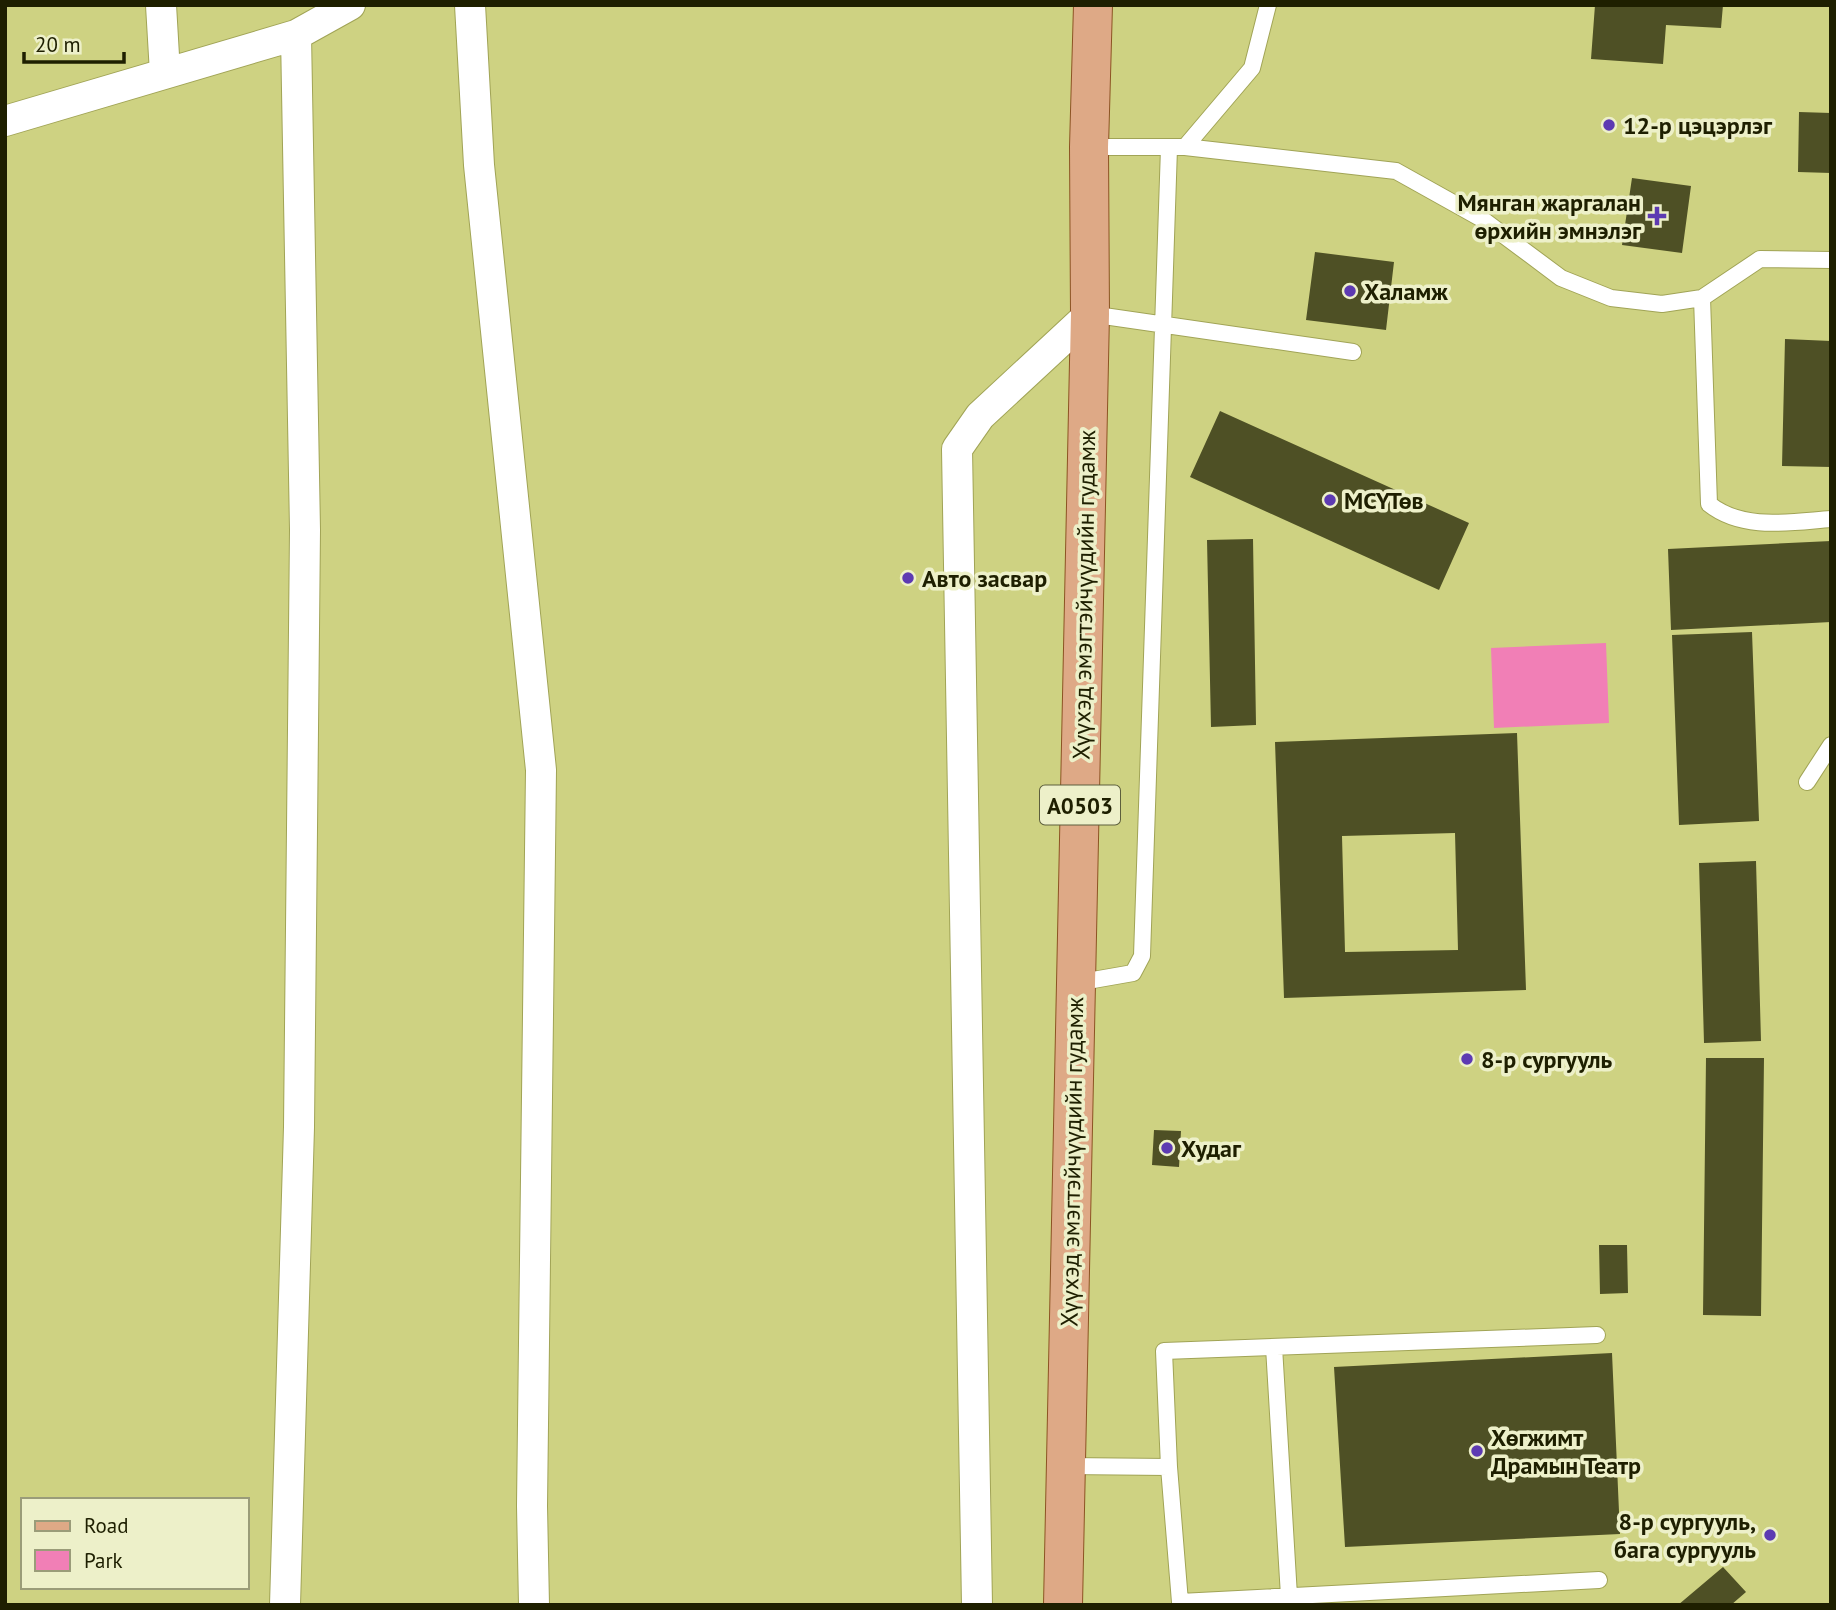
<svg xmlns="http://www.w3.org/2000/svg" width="1836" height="1610" font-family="'PT Sans',sans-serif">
	<rect width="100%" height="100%" fill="#ced282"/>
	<path fill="#f17fb6" d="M1606 643 1609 723 1494 728 1491 648Z"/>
	<path fill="#4e5025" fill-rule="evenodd" d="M1595 5H1723L1721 28 1666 25 1663 64 1591 59Z
		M1799 112 1831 113V173L1798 172Z
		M1632 178 1691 186 1682 253 1622 245Z
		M1315 252 1394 262 1386 330 1306 320Z
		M1785 339 1831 341V467L1782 466Z
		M1220 411 1469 523 1439 590 1190 477Z
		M1253 539 1256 725 1211 727 1207 540Z
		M1831 541V622L1671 630 1668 549Z
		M1752 632 1759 821 1679 825 1672 635Z
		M1517 733 1526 990 1284 998 1275 742ZM1455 833 1458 950 1345 952 1342 836Z
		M1756 861 1761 1041 1704 1043 1699 863Z
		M1706 1058H1764L1761 1316 1703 1315Z
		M1154 1130 1181 1131 1179 1167 1152 1165Z
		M1599 1245H1627L1628 1293 1600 1294Z
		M1612 1353 1620 1534 1345 1547 1334 1367Z
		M1723 1567 1746 1592 1731 1605H1678Z"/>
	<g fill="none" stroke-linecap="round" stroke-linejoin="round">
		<defs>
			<path id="lane" d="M1089 147H1185L1396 171 1482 219 1561 278 1611 298 1662 304 1702 298 1760 259 1831 260
				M1185 147 1252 68 1268 5
				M1702 298 1709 504C1743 531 1790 522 1831 519
				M1090 314 1353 352
				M1807 782 1831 745
				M1076 983 1133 973 1142 956 1169 148
				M1274 1347 1289 1596
				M1066 1466 1169 1467 1164 1351 1597 1335
				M1169 1467 1180 1602 1599 1580"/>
			<path id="street" d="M161 5 165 73
				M470 5 479 165 541 770 532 1506 534 1605
				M5 121 296 35 350 5
				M285 1605 299 1127 305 530 296 35
				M977 1605 957 449 980 416 1090 314"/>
			<path id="primary" d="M1063 1605 1090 314 1089 147 1093 5"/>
		</defs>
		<use href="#lane" stroke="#a1a456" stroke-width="18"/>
		<use href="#street" stroke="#a1a456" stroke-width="32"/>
		<use href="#primary" stroke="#8c5323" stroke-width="40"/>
		<use href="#lane" stroke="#fff" stroke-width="16"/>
		<use href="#street" stroke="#fff" stroke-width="30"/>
		<use href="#primary" stroke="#dea986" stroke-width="38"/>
	</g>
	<g fill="#5d3ab2" stroke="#edf0c9" stroke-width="2.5">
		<circle cx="1609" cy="125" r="7"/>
		<path d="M1653.5 205.5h7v7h7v7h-7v7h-7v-7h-7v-7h7z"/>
		<circle cx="1350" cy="291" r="7"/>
		<circle cx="1330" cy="500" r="7"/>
		<circle cx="908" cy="578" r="7"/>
		<circle cx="1467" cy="1059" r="7"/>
		<circle cx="1167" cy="1148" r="7"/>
		<circle cx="1477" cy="1451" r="7"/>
		<circle cx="1770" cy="1535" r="7"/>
	</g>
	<g text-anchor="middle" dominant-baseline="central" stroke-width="7" stroke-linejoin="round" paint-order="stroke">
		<rect fill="#edf0c9" stroke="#5c5e3c" stroke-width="2" x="1040" y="785.5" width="80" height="39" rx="5"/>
		<g font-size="23" font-weight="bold" fill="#1e1f00">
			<text x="1080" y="805">A0503</text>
		</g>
		<g font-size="24" font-weight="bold" fill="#1e1f00" stroke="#edf0c9" text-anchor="start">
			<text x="1623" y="125">12-р цэцэрлэг</text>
			<text x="1641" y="202" text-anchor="end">Мянган жаргалан<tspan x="1641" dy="28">өрхийн эмнэлэг</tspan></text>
			<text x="1364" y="291">Халамж</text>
			<text x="1344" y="500">МСҮТөв</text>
			<text x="922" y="578">Авто засвар</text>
			<text x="1481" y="1059">8-р сургууль</text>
			<text x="1181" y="1148">Худаг</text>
			<text x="1491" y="1437">Хөгжимт<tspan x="1491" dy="28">Драмын Театр</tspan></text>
			<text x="1756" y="1521" text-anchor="end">8-р сургууль,<tspan x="1756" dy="28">бага сургууль</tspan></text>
		</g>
		<g font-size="24" fill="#1e1f00" stroke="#edf0c9">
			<text transform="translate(1084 595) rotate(-89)">Хүүхэд эмэгтэйчүүдийн гудамж</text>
			<text transform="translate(1072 1162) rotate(-89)">Хүүхэд эмэгтэйчүүдийн гудамж</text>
		</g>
	</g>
	<rect width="1836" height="1610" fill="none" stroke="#1e1f00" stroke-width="14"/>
	<rect x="21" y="1498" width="228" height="91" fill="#edf0c9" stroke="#9a9c79" stroke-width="2"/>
	<rect x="35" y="1521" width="35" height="10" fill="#dea986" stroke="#9a9c79" stroke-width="2"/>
	<text x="84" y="1533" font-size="21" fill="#1e1f00">Road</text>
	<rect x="35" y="1550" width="35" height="21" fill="#f17fb6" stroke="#9a9c79" stroke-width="2"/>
	<text x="84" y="1568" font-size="21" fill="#1e1f00">Park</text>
	<path d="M24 52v10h100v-10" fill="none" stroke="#1e1f00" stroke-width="3.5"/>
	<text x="35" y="52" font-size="21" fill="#1e1f00" stroke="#edf0c9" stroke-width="5" paint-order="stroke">20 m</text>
</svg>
